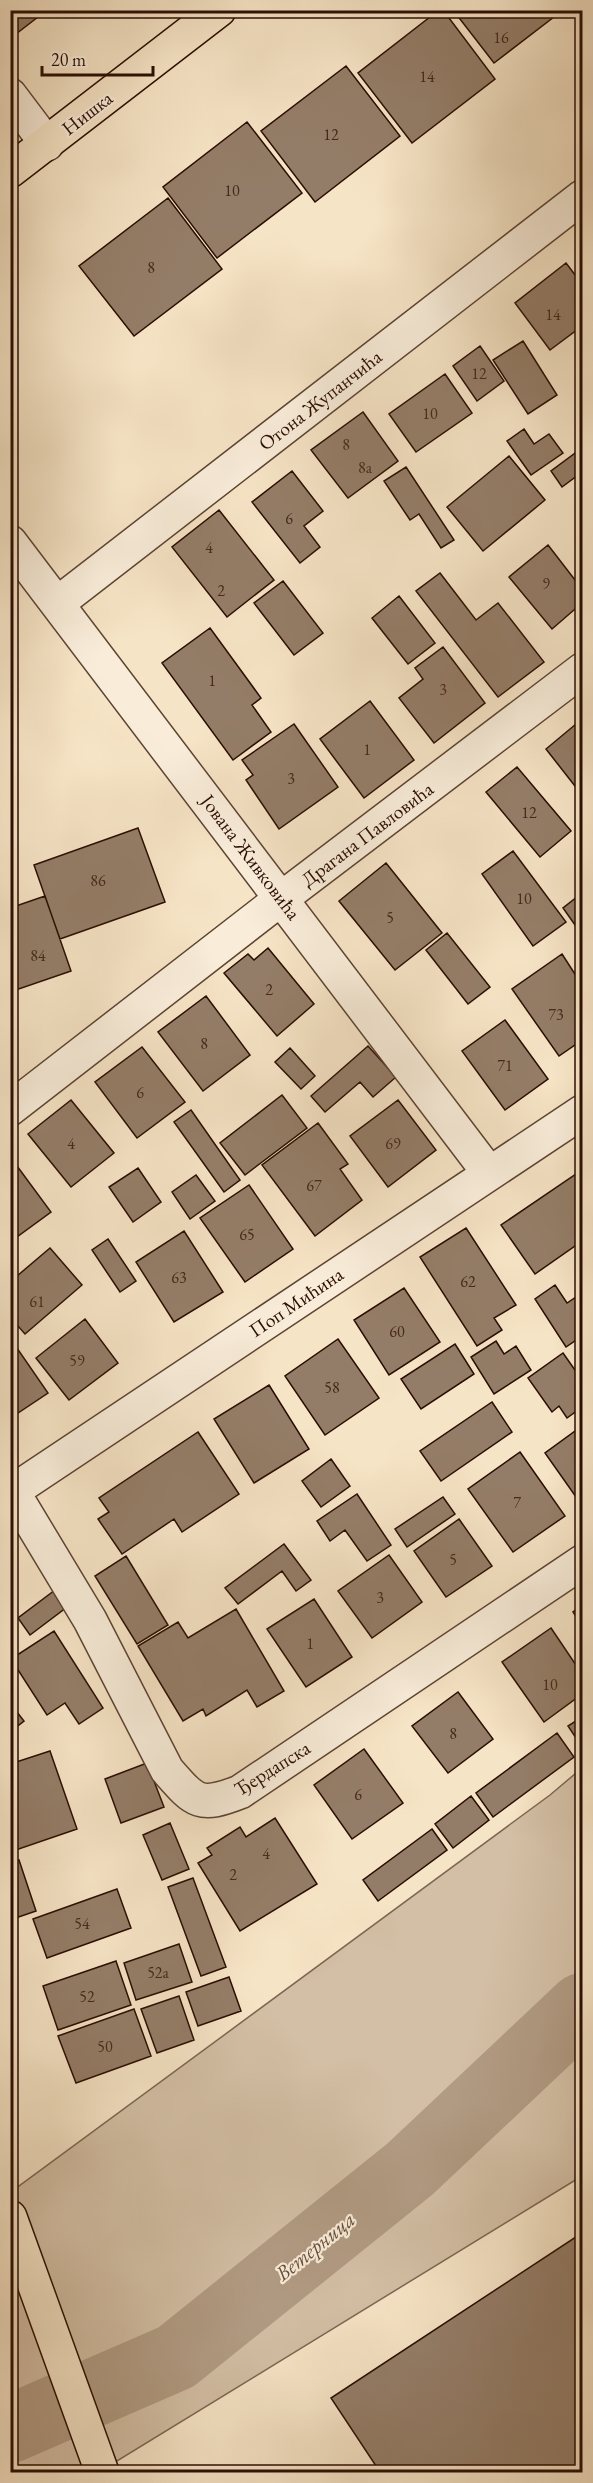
<svg xmlns="http://www.w3.org/2000/svg" width="593" height="2483" font-family="'EB Garamond',serif">
<style>
.green{fill:#d3bfa5;stroke:#7e6654;stroke-width:1.5}
.lines{fill:none;stroke-linecap:round;stroke-linejoin:round}
.river{stroke:#b19b83;stroke-width:68}
.building{fill:#947d68;stroke:#2a0d02;stroke-width:1.5}
.minor-casing{stroke:#5d4333;stroke-width:36}
.major-casing{stroke:#2a0d02;stroke-width:36}
.minor{stroke:#f9edda;stroke-width:33}
.major{stroke:#f6e4c6;stroke-width:33}
.labels{text-anchor:middle;dominant-baseline:central;stroke-width:4.5;stroke-linejoin:round;paint-order:stroke}
.number-label{font-size:16px;fill:#44291c}
.street-label{font-size:20px;fill:#2a0d02;stroke:#f9edda}
.water-label{font-size:21px;font-style:italic;fill:#674d3c;stroke:#f9edda}
</style>
<rect width="100%" height="100%" fill="#f6e4c6"/>
<filter id="stains"><feTurbulence type="fractalNoise" baseFrequency=".00333" numOctaves="4"/><feColorMatrix values="0 0 0 0 .2 0 0 0 0 .09 0 0 0 0 .02 0 0 0 .5 -.17"/></filter>
<radialGradient id="worn" r=".72"><stop offset=".6" stop-color="#630" stop-opacity="0"/><stop offset="1" stop-color="#630" stop-opacity=".3"/></radialGradient>
<path class="green" d="M582,1768V2176L99,2472H11V2192L550,1795Z"/>
<g class="lines">
<path class="river" d="M10,2429L176,2357L410,2169L582,2007"/>
</g>
<path class="building" d="M10,10H47L12,37Z
M439,10H443L495,79L412,143L358,73Z
M453,10H563L494,63Z
M346,66L400,136L315,202L261,131Z
M247,122L302,193L217,258L163,187Z
M168,198L222,269L134,336L79,266Z
M566,263L582,284V326L550,350L515,303Z
M523,341L557,395L528,414L493,360Z
M480,346L504,381L477,401L453,366Z
M445,374L472,413L416,452L389,414Z
M363,412L398,461L348,498L311,450Z
M524,429L534,444L549,434L563,453L531,475L507,441Z
M582,448V472L562,487L551,471Z
M509,456L545,500L483,551L447,507Z
M406,467L454,540L441,548L419,514L410,520L384,481Z
M292,471L323,511L304,526L320,547L300,563L252,502Z
M219,510L274,580L227,617L172,547Z
M548,545L582,589V603L552,629L509,577Z
M440,573L476,620L498,603L544,662L498,697L416,591Z
M283,581L323,633L294,655L254,603Z
M399,596L435,643L408,664L372,618Z
M210,628L261,698L252,705L271,732L233,760L162,663Z
M443,647L485,703L434,743L399,698L423,679L415,668Z
M370,701L414,760L364,798L320,739Z
M582,719V795L546,749Z
M294,724L338,787L279,829L246,780L253,775L242,760Z
M517,767L571,831L540,857L486,792Z
M138,828L165,902L60,939L34,865Z
M513,851L566,922L533,946L482,874Z
M386,863L442,933L395,970L339,901Z
M582,893V930L580,932L563,908Z
M45,896L71,971L10,992V908Z
M447,933L490,987L468,1004L426,950Z
M268,948L314,1004L277,1036L224,973L248,954L254,960Z
M562,954L582,985V1040L559,1056L512,989Z
M206,996L250,1055L203,1091L158,1032Z
M505,1020L548,1079L505,1110L462,1051Z
M368,1046L396,1077L373,1097L360,1082L325,1112L311,1096Z
M142,1047L185,1102L137,1138L95,1082Z
M290,1048L315,1076L301,1089L275,1062Z
M282,1095L307,1128L245,1175L220,1143Z
M71,1100L114,1153L71,1187L28,1134Z
M398,1100L436,1150L388,1187L350,1136Z
M191,1110L240,1180L224,1192L174,1122Z
M318,1123L348,1164L340,1169L362,1200L315,1236L262,1165Z
M17,1166L51,1212L10,1242V1171Z
M138,1168L161,1202L133,1222L109,1187Z
M582,1170V1241L535,1274L501,1225Z
M196,1175L215,1201L190,1219L172,1192Z
M249,1185L293,1249L245,1282L200,1218Z
M466,1228L516,1305L494,1318L502,1330L477,1346L420,1257Z
M184,1231L223,1292L174,1322L136,1262Z
M108,1239L136,1281L120,1292L92,1250Z
M50,1248L82,1285L25,1334L10,1317V1282Z
M555,1285L567,1303L579,1295L582,1300V1336L566,1347L535,1299Z
M404,1288L440,1342L389,1375L354,1320Z
M85,1319L118,1363L69,1400L36,1358Z
M10,1338L48,1393L15,1415L10,1408Z
M338,1339L379,1398L325,1435L285,1376Z
M496,1341L504,1354L516,1346L531,1370L494,1394L471,1357Z
M455,1344L474,1374L421,1409L401,1379Z
M563,1353L582,1380V1407L567,1418L559,1406L552,1412L528,1378Z
M269,1385L309,1449L254,1483L214,1419Z
M492,1402L512,1432L441,1481L420,1451Z
M582,1426V1503L581,1504L545,1453Z
M198,1432L239,1494L182,1532L174,1519L122,1554L98,1519L109,1512L99,1498Z
M520,1452L565,1516L513,1552L468,1489Z
M331,1459L350,1486L321,1507L302,1481Z
M357,1494L391,1545L367,1561L345,1530L330,1541L317,1521Z
M443,1497L455,1514L407,1547L395,1529Z
M459,1519L492,1566L446,1597L414,1551Z
M284,1544L311,1580L296,1591L282,1571L238,1604L225,1588Z
M389,1555L422,1602L372,1638L338,1591Z
M126,1556L168,1625L137,1644L95,1576Z
M59,1587L71,1604L30,1635L18,1618Z
M314,1599L352,1657L306,1687L267,1629Z
M582,1605V1626L573,1612Z
M236,1609L284,1691L257,1707L247,1690L206,1716L203,1709L183,1721L138,1646L178,1622L188,1638Z
M551,1628L582,1674V1694L544,1722L502,1662Z
M54,1631L103,1708L79,1724L65,1703L47,1715L11,1659Z
M458,1692L493,1739L448,1773L412,1726Z
M10,1703L24,1721L10,1732Z
M582,1717V1747L568,1726Z
M557,1733L574,1757L493,1817L476,1793Z
M364,1749L403,1803L352,1839L314,1785Z
M50,1751L77,1829L10,1852V1764Z
M147,1763L164,1807L121,1823L105,1779Z
M471,1796L489,1820L453,1848L435,1824Z
M275,1818L317,1884L240,1931L198,1863L212,1855L207,1848L240,1827L246,1837Z
M170,1823L189,1869L162,1880L143,1835Z
M432,1829L447,1850L378,1901L363,1880Z
M19,1860L36,1911L10,1920V1863Z
M193,1878L226,1967L201,1976L168,1887Z
M117,1889L131,1928L47,1958L33,1919Z
M179,1944L192,1982L136,2000L124,1963Z
M116,1961L131,2005L58,2030L43,1986Z
M229,1977L241,2011L198,2026L186,1992Z
M179,1996L194,2040L157,2053L141,2009Z
M134,2009L151,2056L76,2083L58,2036Z
M582,2233V2472H380L331,2398Z"/>
<g class="lines">
<g class="minor-casing">
<path id="minor" d="M10,95L47,144
M10,542L489,1173
M58,603L582,197
M10,1109L282,898L582,670
M13,1492L90,1620L167,1770C195,1802 199,1808 240,1792L582,1562
M10,1493L582,1112"/>
</g>
<g class="major-casing">
<path id="major" d="M10,171L219,10
M10,2217L102,2472"/>
</g>
<use href="#minor" class="minor"/>
<use href="#major" class="major"/>
</g>
<g class="labels">
<g class="number-label">
<text x="501" y="37">16</text>
<text x="427" y="76">14</text>
<text x="331" y="134">12</text>
<text x="232" y="190">10</text>
<text x="151" y="267">8</text>
<text x="553" y="314">14</text>
<text x="479" y="373">12</text>
<text x="430" y="413">10</text>
<text x="346" y="444">8</text>
<text x="365" y="467">8a</text>
<text x="289" y="518">6</text>
<text x="209" y="547">4</text>
<text x="546" y="583">9</text>
<text x="221" y="590">2</text>
<text x="212" y="680">1</text>
<text x="443" y="689">3</text>
<text x="367" y="749">1</text>
<text x="291" y="778">3</text>
<text x="529" y="812">12</text>
<text x="98" y="880">86</text>
<text x="524" y="898">10</text>
<text x="390" y="917">5</text>
<text x="38" y="955">84</text>
<text x="269" y="989">2</text>
<text x="556" y="1014">73</text>
<text x="204" y="1043">8</text>
<text x="505" y="1065">71</text>
<text x="140" y="1092">6</text>
<text x="71" y="1143">4</text>
<text x="393" y="1143">69</text>
<text x="314" y="1185">67</text>
<text x="247" y="1234">65</text>
<text x="179" y="1277">63</text>
<text x="468" y="1281">62</text>
<text x="37" y="1301">61</text>
<text x="397" y="1331">60</text>
<text x="77" y="1360">59</text>
<text x="332" y="1387">58</text>
<text x="517" y="1502">7</text>
<text x="453" y="1559">5</text>
<text x="380" y="1597">3</text>
<text x="310" y="1643">1</text>
<text x="550" y="1684">10</text>
<text x="453" y="1733">8</text>
<text x="358" y="1794">6</text>
<text x="266" y="1853">4</text>
<text x="233" y="1874">2</text>
<text x="82" y="1923">54</text>
<text x="158" y="1972">52a</text>
<text x="87" y="1996">52</text>
<text x="105" y="2046">50</text>
</g>
<g class="street-label">
<text transform="translate(87 113) rotate(-38)">Нишка</text>
<text transform="translate(320 400) rotate(-38)">Отона Жупанчића</text>
<text transform="translate(367 834) rotate(-37)">Драгана Павловића</text>
<text transform="translate(251 857) rotate(53)">Јована Живковића</text>
<text transform="translate(296 1302) rotate(-34)">Поп Мићина</text>
<text transform="translate(272 1768) rotate(-32)">Ђердапска</text>
</g>
<g class="water-label">
<text transform="translate(315 2246) rotate(-39)">Ветерница</text>
</g>
</g>
<rect width="593" height="2483" fill="none" stroke="#f6e4c6" stroke-width="36"/>
<rect x="12" y="12" width="569" height="2459" fill="none" stroke="#2a0d02" stroke-width="3"/>
<rect x="18" y="18" width="557" height="2447" fill="none" stroke="#2a0d02" stroke-width="1.5"/>
<path d="M42 66v9h111v-9" fill="none" stroke="#2a0d02" stroke-width="3"/>
<text x="51" y="66" font-size="18" fill="#2a0d02" stroke="#f9edda" stroke-width="4.5" paint-order="stroke">20 m</text>
<rect width="100%" height="100%" filter="url(#stains)"/>
<rect width="100%" height="100%" fill="url(#worn)"/>
</svg>
